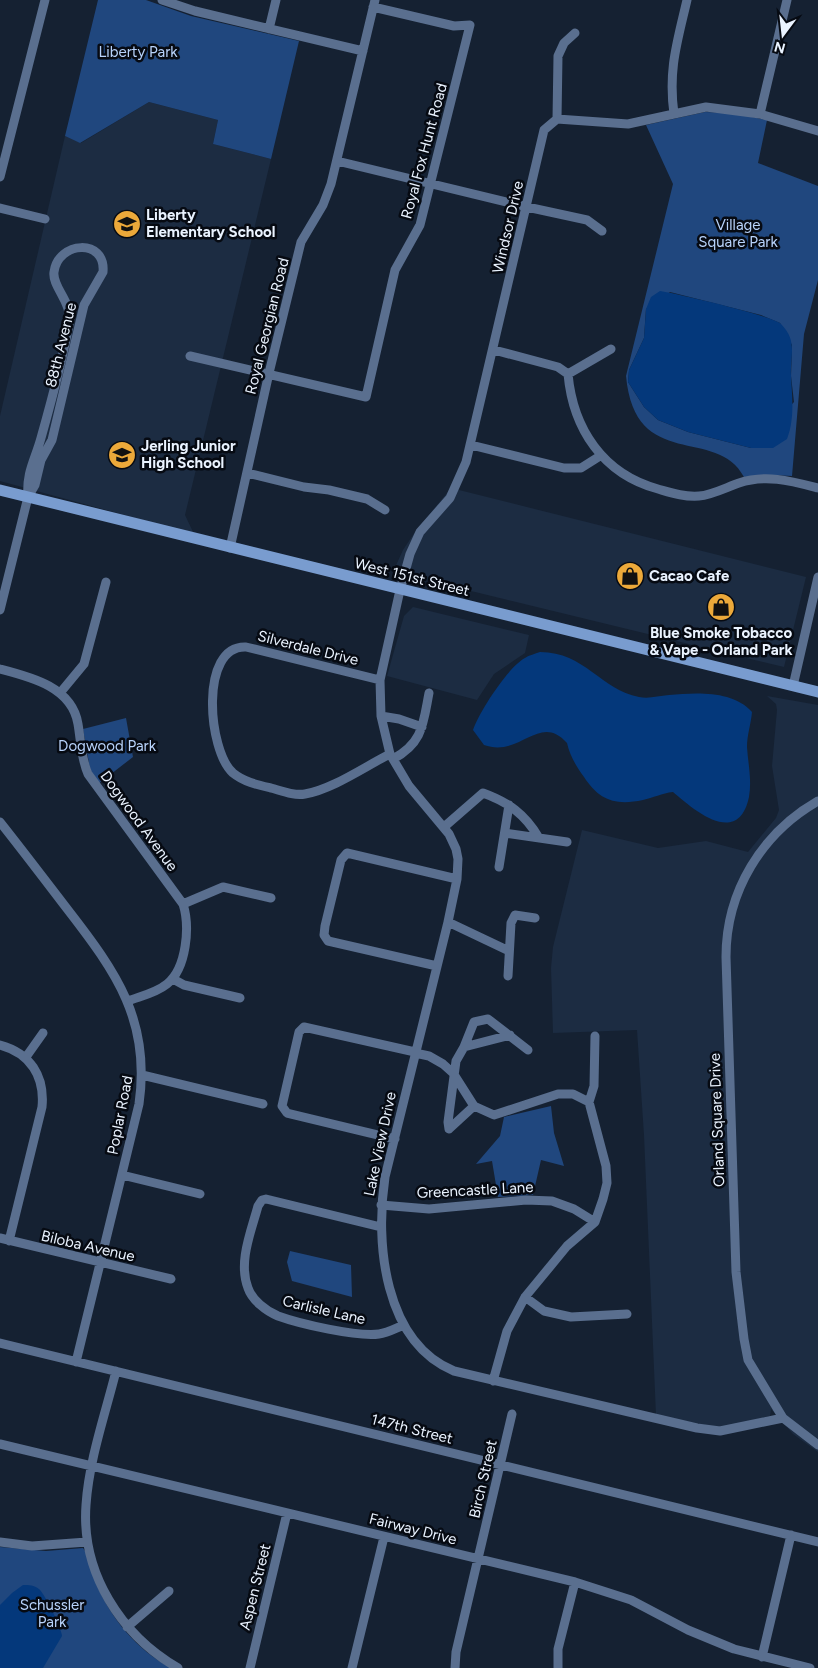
<svg xmlns="http://www.w3.org/2000/svg" width="818" height="1668" font-family="Figtree,sans-serif">
<style>
.built{fill:#1c2c42}
.green{fill:#20477e;fill-rule:evenodd}
.water{fill:#04387b}
.lines{fill:none;stroke-linecap:round;stroke-linejoin:round}
.street{stroke:#5a6f8f;stroke-width:9}
.secondary{stroke:#799ccf;stroke-width:11}
.labels{text-anchor:middle;dominant-baseline:central;stroke-width:5;stroke-linejoin:round;paint-order:stroke}
.park-label{font-size:15px;fill:#b8d3fb;stroke:#060a12}
.street-label{font-size:15px;fill:#eaf3ff;stroke:#060a12}
.poi-label{font-size:15px;font-weight:bold;fill:#eaf3ff;stroke:#060a12;text-anchor:start}
</style>
<rect width="100%" height="100%" fill="#152132"/>
<path class="built" d="M149,102L218,120L213,144L271,159L185,515L194,534L0,481V416L65,136L81,143Z
M451,488L806,577L784,667L393,572L403,550L415,532Z
M413,607L529,635L525,653L494,674L477,700L387,676L404,616Z
M767,696L818,705V1452L793,1434L771,1409L770,1416L720,1428L656,1415L644,1135L637,1030L553,1033L551,968L553,947L582,830L658,848L706,841L748,852L776,818L779,810L772,766L777,710L776,704Z"/>
<path class="green" d="M98,0H146L191,16L299,41L271,159L213,144L218,120L149,102L80,143L65,136Z
M705,112L733,113L767,120L758,163L818,186V280L804,334L792,476L772,475L744,477C717,425 635,473 626,376L673,184L646,125ZM670,292L761,315L780,323L792,345L791,376L794,402L751,448L688,432L658,420L644,407L628,382L629,370L644,338L646,309Z
M126,718L133,757L98,784L90,769L83,729Z
M551,1106L554,1133L564,1166L541,1160L533,1195L498,1197L492,1161L476,1164L500,1136L504,1117Z
M290,1251L351,1265L352,1297L292,1281L287,1262Z
M0,1547L46,1551L83,1548C90,1556 92,1573 96,1583C111,1619 137,1650 171,1668H0Z"/>
<path class="water" d="M660,291C675,293 773,316 781,324C798,341 790,356 791,375C792,397 795,418 787,439L773,448H751L688,432L658,420L644,407L628,382L629,370L644,338L646,309L651,297Z
M540,652C585,652 601,690 639,697C649,699 658,696 669,695C696,693 732,690 752,712C751,724 747,735 747,747C748,763 752,780 749,797C738,848 694,810 673,792C662,793 653,798 643,800C615,806 599,800 584,777C576,766 570,756 567,743C539,712 521,758 484,745L473,730C479,712 508,667 525,658C529,655 535,654 540,652Z
M23,1585C29,1585 34,1585 39,1589C45,1594 62,1629 62,1636L43,1668H0V1605L12,1593Z"/>
<g class="lines">
<path class="street" d="M162,0L195,11L363,51
M269,29L276,0
M674,114C668,70 677,43 687,0
M760,114L787,0
M557,119L558,56L564,43L575,33
M337,161L527,207L587,220L602,231
M0,177L45,0
M0,208L45,219
M494,350L558,367L568,374C573,429 603,474 658,489C672,493 684,497 699,496C712,495 727,487 739,483C766,474 791,481 818,488
M190,356L366,397L395,270L420,225L470,25L454,26L373,7
M568,374L611,349
M471,445L564,468H581L600,456
M247,473L304,487L329,490L367,499L385,510
M230,548L269,373L301,242L323,205L331,184L375,0
M0,610L28,497L35,485L41,460L52,440L84,305L103,272C106,238 58,241 54,272C52,286 70,300 70,319C63,359 52,399 41,438C35,460 26,472 28,497
M0,669C31,677 72,687 78,724C81,742 81,758 88,774L183,904C190,926 187,968 167,984C156,993 141,996 128,1001
M380,680L246,647C199,645 208,751 233,773C244,782 258,785 271,788C282,791 294,796 305,794C333,789 364,767 390,754
M793,686L818,577
M60,693L84,664L106,582
M381,716L399,719L422,727
M393,759C423,743 423,724 429,693
M818,801C762,833 726,891 726,957L736,1272L744,1339L748,1360L783,1418L818,1445
M0,822C23,851 45,880 68,910C116,972 151,1021 139,1104L76,1362
M444,827L483,793C508,802 525,814 539,838
M505,833L567,842
M499,867L509,805
M183,904L223,887L271,898
M448,922L509,951
M437,966L328,941L324,935L325,926L341,860L347,853L457,879
M508,976L511,923L515,915L535,918
M173,979L184,985L240,998
M0,1045C30,1053 45,1076 42,1107L9,1241
M464,1047L510,1035
M415,1053L429,1056L443,1064L453,1073L474,1106L494,1115L558,1094H573L589,1102L606,1166L607,1183L603,1199L595,1222L567,1246L525,1297L507,1331L493,1381
M26,1057L43,1033
M142,1075L263,1104
M589,1102L594,1086L595,1036
M449,1129L448,1122L456,1061L464,1047L474,1022L488,1019L528,1050
M449,1129L474,1106
M395,1139L287,1113L282,1106L299,1032L304,1027L415,1052
M122,1175L200,1194
M381,1205L429,1209L526,1200L552,1201L574,1209L595,1222
M381,1227L266,1199L262,1200L258,1206C251,1232 238,1262 248,1288C252,1300 266,1311 278,1316C300,1324 357,1337 379,1334C388,1333 396,1328 404,1325
M0,1238L171,1279
M525,1297L544,1311L571,1317L627,1314
M0,1343L818,1542
M116,1371C105,1415 89,1460 86,1505C81,1573 121,1635 178,1668
M783,1418L720,1431L697,1428L454,1371C384,1342 375,1243 385,1177L448,922L457,879L458,859L456,849L449,834L409,786L390,754L381,716L380,680L400,590L410,554L420,532L450,498L466,462L544,130L557,119L628,124L706,107L760,114L818,131
M0,1444L575,1582L631,1600L688,1630L734,1649L810,1668
M0,1542L32,1546L87,1542
M127,1627L169,1591
M762,1657L791,1535
M250,1668L287,1513
M352,1668L384,1537
M455,1668L456,1652L512,1414
M558,1668V1649L575,1582"/>
<path class="secondary" d="M0,490L818,692"/>
</g>
<defs>
<g id="school-disc" transform="scale(1.4375)"><circle r="9.5" fill="#eca93a" stroke="#060a12"/><path d="M0-5L7-2L0 1L-7-2ZM-4 1L0 2.5L4 1V4Q0 6-4 4Z" fill="#111"/></g>
<g id="shop-disc" transform="scale(1.4375)"><circle r="9.5" fill="#eca93a" stroke="#060a12"/><path d="M-5-2.5h2.3a2.7 3.5 0 0 1 5.4 0H5L5.5 6h-11ZM-1.5-2.5h3a1.5 2.3 0 0 0-3 0Z" fill="#111"/></g>
</defs>
<g fill-rule="evenodd">
<use href="#school-disc" x="127" y="224"/>
<use href="#school-disc" x="122" y="455"/>
<use href="#shop-disc" x="630" y="576"/>
<use href="#shop-disc" x="721" y="607"/>
</g>
<g class="labels">
<g class="park-label">
<text x="138" y="52">Liberty Park</text>
<text x="738" y="225">Village<tspan x="738" dy="17">Square Park</tspan></text>
<text x="107" y="746">Dogwood Park</text>
<text x="52" y="1605">Schussler<tspan x="52" dy="17">Park</tspan></text>
</g>
<g class="street-label">
<text transform="translate(424 151) rotate(-75)">Royal Fox Hunt Road</text>
<text transform="translate(508 227) rotate(-77)">Windsor Drive</text>
<text transform="translate(267 326) rotate(-76)">Royal Georgian Road</text>
<text transform="translate(61 345) rotate(-76)">88th Avenue</text>
<text transform="translate(412 577) rotate(14)">West 151st Street</text>
<text transform="translate(308 648) rotate(14)">Silverdale Drive</text>
<text transform="translate(139 821) rotate(54)">Dogwood Avenue</text>
<text transform="translate(120 1115) rotate(-79)">Poplar Road</text>
<text transform="translate(717 1120) rotate(-92)">Orland Square Drive</text>
<text transform="translate(380 1144) rotate(-78)">Lake View Drive</text>
<text transform="translate(475 1190) rotate(-3)">Greencastle Lane</text>
<text transform="translate(88 1246) rotate(13)">Biloba Avenue</text>
<text transform="translate(324 1310) rotate(13)">Carlisle Lane</text>
<text transform="translate(412 1429) rotate(14)">147th Street</text>
<text transform="translate(483 1479) rotate(-77)">Birch Street</text>
<text transform="translate(413 1529) rotate(14)">Fairway Drive</text>
<text transform="translate(255 1587) rotate(-76)">Aspen Street</text>
</g>
<g class="poi-label">
<text x="146" y="215">Liberty<tspan x="146" dy="17">Elementary School</tspan></text>
<text x="141" y="446">Jerling Junior<tspan x="141" dy="17">High School</tspan></text>
<text x="649" y="576">Cacao Cafe</text>
<text x="721" y="633" text-anchor="middle">Blue Smoke Tobacco<tspan x="721" dy="17">&amp; Vape - Orland Park</tspan></text>
</g>
</g>
<g transform="translate(783 35) rotate(195)" stroke="#060a12" stroke-width="4" paint-order="stroke">
<path d="M0-4L9 19L0 12L-9 19Z" fill="#eaf3ff"/>
<text y="-8" font-size="14" font-weight="bold" text-anchor="middle" fill="#eaf3ff">N</text>
</g>
</svg>
